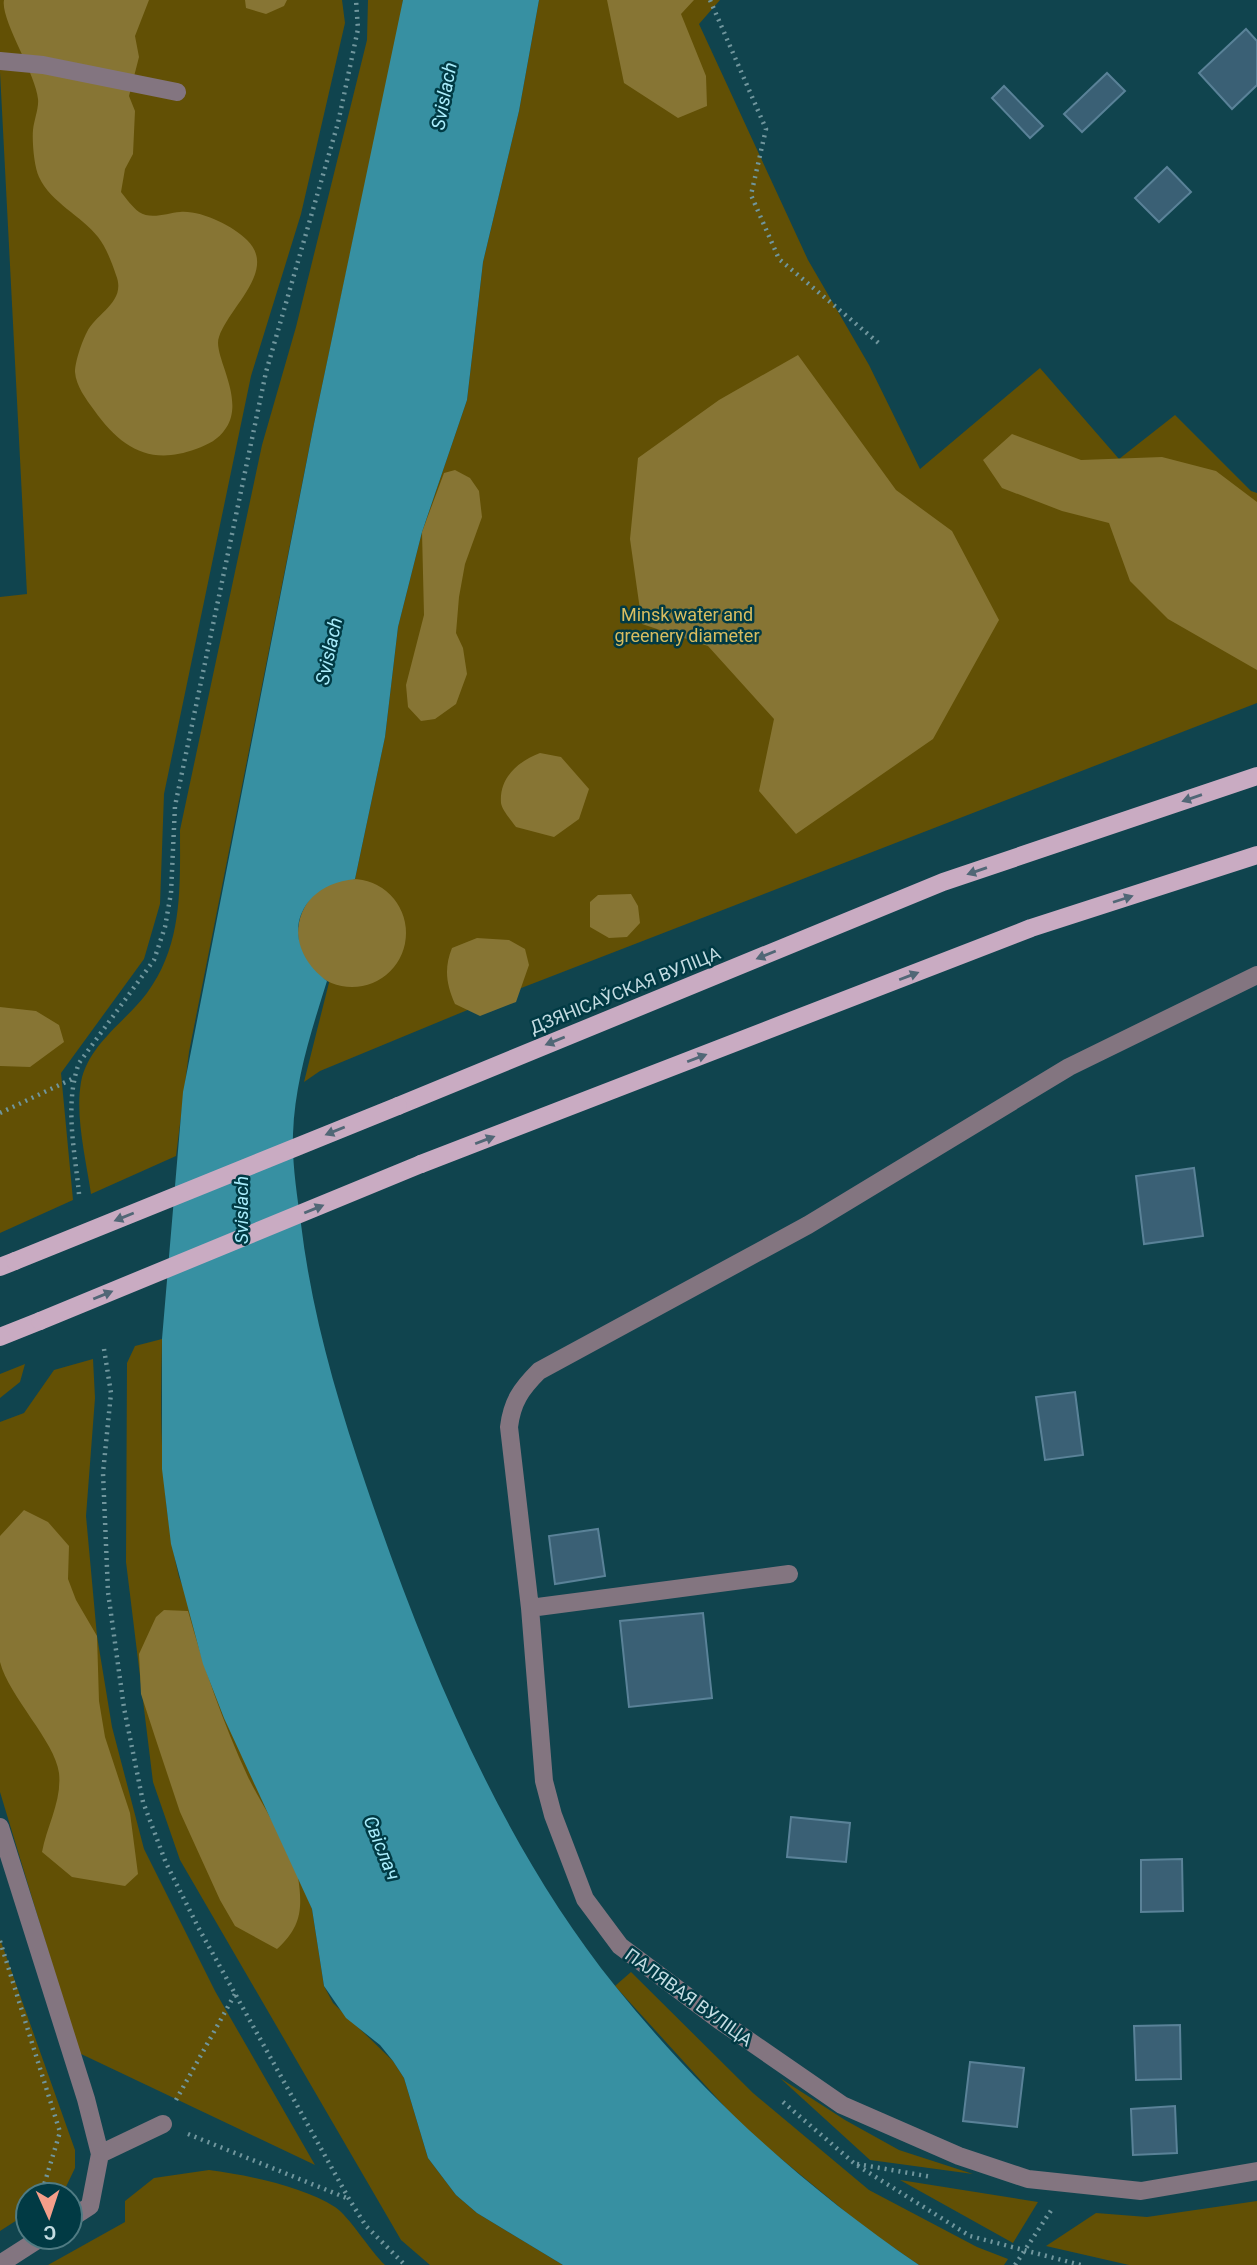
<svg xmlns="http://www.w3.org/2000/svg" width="1257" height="2265" font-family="Roboto,sans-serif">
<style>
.green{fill:#625005}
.forest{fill:#877534}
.water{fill:#3790a2}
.building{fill:#3a6075;stroke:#5a8298;stroke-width:2}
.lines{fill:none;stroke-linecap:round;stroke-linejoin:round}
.path{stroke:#70969d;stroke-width:4.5;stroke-dasharray:2 5;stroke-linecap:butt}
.minor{stroke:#837580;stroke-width:18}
.major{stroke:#c9abc2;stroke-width:18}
.major-bridge{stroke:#c9abc2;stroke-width:18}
.oneway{fill:#516776}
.labels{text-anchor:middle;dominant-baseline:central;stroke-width:5;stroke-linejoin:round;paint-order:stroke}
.park-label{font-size:18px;fill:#d8bd60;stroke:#013a44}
.street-label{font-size:18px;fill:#c3dce2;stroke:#013a44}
.water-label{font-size:19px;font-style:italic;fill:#a9edfc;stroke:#013a44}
</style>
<rect width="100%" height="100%" fill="#10444e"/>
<path class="green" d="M0,0H342L345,23L301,214L251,376L164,794L160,904L144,959L61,1073L73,1200L0,1233V597L27,594L0,72Z
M368,0H403L400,19L314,424L189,1052L176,1156L91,1194C86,1159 75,1117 81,1082C88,1045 125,1022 147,993C183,944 180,888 180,830L262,445L296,327L367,40Z
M539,0H720L699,24L808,260L869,365L920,469L1040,368L1119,459L1175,415L1251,491L1257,493V703L511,992L320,1071L304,1082L355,879L385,737L398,627L422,532L467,400L483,262L519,111Z
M162,1339C160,1419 160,1498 179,1577L312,1909L324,1986L333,2003L393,2061L404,2078L428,2158L456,2195L477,2213L563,2265H430L401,2240L180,1860L153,1782L126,1562L127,1363L135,1346Z
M93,1359L95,1398L86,1516L97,1636L112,1727L144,1849L215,1991L315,2165L79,2053L0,1792V1422L24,1413L54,1370Z
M25,1364L20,1382L0,1398V1374Z
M0,1939L75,2150V2168L63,2193L28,2195V2213L0,2231Z
M631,1972L753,2093L869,2190L977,2247L1008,2259L1004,2265H919L865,2228L745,2129L615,1986Z
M780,2078L845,2120L899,2150L973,2174L870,2160Z
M209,2170C247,2175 302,2186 335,2207C349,2216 370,2251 385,2265H48L125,2222V2201L154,2178Z
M900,2180L1038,2202L1013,2243Z
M1257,2201V2265H1129L1046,2246L1096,2213L1147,2217Z"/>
<path class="forest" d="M4,0H149L135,36L139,57L129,96L135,111L133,154L125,169L121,192C126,198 132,207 139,212C151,220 167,213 180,212C201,210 233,226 247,240C278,270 229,307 219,337C212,355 246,398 226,428C218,440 209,444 196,449C150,466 121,448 94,410C86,399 76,386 75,372C75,362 82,341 87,332C96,313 127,302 116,275C112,263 106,247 98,237C82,216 51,203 39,177C34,167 32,141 33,130C34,120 39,108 38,99C36,74 0,19 4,0Z
M245,0H287L284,6L266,14L246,8Z
M607,0H694L681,14L706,76L707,106L678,118L624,83Z
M798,355L896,490L952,531L999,620L933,739L796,834L759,791L774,719L708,646L642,624L630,539L638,458L719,400Z
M1012,434L1081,460L1162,457L1216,471L1257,502V670L1168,619L1130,581L1109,523L1062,511L1002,488L983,460Z
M455,470L470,478L479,491L482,517L465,564L459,597L456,633L463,648L467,674L456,704L435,719L421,721L408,707L406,685L424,615L422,532L444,473Z
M540,753L561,757L589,789L579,819L554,837L516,827C511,820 502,810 501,803C499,777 519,761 540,753Z
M298 933a54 54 0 1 1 108 0a54 54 0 1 1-108 0Z
M631,894L638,906L640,923L627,937L609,938L590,927V902L598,895Z
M477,938L509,940L525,949L529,965L516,1002L480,1016L455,1004C446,984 444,968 452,948Z
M0,1007L36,1011L59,1025L64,1042L30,1067L0,1066Z
M24,1510L48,1522L69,1546L68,1579L76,1600L97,1636L99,1701L105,1737L130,1813L138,1874L125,1886L72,1877L42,1852C47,1825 62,1801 59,1773C55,1741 9,1697 0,1662V1536Z
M164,1610L188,1611C204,1668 223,1723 248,1777C259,1800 295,1856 298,1877C303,1909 301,1927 277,1949L235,1926L220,1900L180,1812L155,1737L141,1694L139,1654L156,1617Z"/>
<path class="water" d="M403,0H539L519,111L483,262L467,400L422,532L398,627L385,737L355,879C294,885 278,945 327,981C311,1032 295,1081 293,1134C292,1164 297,1194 301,1224C312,1315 337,1399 366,1485C425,1659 500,1843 616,1987C703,2095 804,2187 919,2265H563L477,2213L456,2195L428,2158L404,2078L393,2061L380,2045L346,2018L324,1986L312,1909L224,1718L203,1664L171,1544L162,1469V1339L183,1092L314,424Z"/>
<path class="building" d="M1246,29L1257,41V85L1232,109L1199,73Z
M1107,73L1125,91L1082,132L1064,114Z
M1004,86L1043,126L1030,138L992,98Z
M1167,167L1191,192L1159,222L1135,198Z
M1194,1168L1203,1236L1144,1244L1136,1176Z
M1075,1392L1083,1455L1045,1460L1036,1397Z
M598,1529L605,1576L555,1584L549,1536Z
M703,1613L712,1698L629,1707L620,1621Z
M791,1817L850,1823L846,1862L787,1857Z
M1182,1859L1183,1911L1141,1912V1860Z
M1180,2025L1181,2079L1136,2080L1134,2026Z
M970,2062L1024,2068L1017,2127L963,2121Z
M1175,2106L1177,2153L1133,2155L1131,2109Z"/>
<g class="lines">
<path class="path" d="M710,0L766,129L751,195L779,259L881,345
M0,1113L72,1079
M79,1194C75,1151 64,1105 79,1063L154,960L165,927L171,893L175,806L266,372L338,123L358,29L356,0
M104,1349L111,1393L103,1473L108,1592L124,1708L143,1802L166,1863L198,1927L349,2199L366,2226L405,2265
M0,1941L60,2132L41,2195
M176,2100L235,1994
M783,2102L855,2164L970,2236L1081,2265
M188,2134L349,2199
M857,2164L932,2177
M1015,2265L1052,2209"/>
<path class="minor" d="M0,61L43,65L177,92
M789,1574L530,1608L544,1781L553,1815L585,1899L620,1946L719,2020L842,2105L959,2156L1028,2179L1141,2191L1257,2171
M530,1608L509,1427C512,1402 521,1389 539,1371L808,1225L1069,1067L1257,975
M0,1827L86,2099L100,2154L90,2206L70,2219
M100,2154L163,2124
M0,2264L42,2237"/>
<path class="major" d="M398,1106L943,882L1257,776
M421,1164L1031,928L1257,855
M0,1267L15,1261
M0,1337L40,1321"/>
<path class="major-bridge" d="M15,1261L398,1106
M40,1321L421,1164"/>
</g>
<defs><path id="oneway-solid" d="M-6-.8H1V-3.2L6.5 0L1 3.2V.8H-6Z" transform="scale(1.75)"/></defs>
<g class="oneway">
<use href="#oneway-solid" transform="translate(1192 798) rotate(161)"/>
<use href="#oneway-solid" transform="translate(977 871) rotate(161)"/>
<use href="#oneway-solid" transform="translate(1123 899) rotate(-18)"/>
<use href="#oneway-solid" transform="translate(766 955) rotate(158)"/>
<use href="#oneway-solid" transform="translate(909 976) rotate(-21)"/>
<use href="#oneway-solid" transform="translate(555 1041) rotate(158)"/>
<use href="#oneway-solid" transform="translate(697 1058) rotate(-21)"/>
<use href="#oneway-solid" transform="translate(335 1131) rotate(158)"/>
<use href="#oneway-solid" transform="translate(485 1140) rotate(-21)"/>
<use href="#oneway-solid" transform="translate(314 1209) rotate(-22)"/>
<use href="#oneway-solid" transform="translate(124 1217) rotate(158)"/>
<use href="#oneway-solid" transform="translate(103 1295) rotate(-22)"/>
</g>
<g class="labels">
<g class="park-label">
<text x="687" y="614">Minsk water and<tspan x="687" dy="21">greenery diameter</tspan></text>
</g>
<g class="street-label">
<text transform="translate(625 990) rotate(-22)">ДЗЯНІСАЎСКАЯ ВУЛІЦА</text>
<text transform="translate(689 1997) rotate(36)">ПАЛЯВАЯ ВУЛІЦА</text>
</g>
<g class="water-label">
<text transform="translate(444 96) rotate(-79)">Svislach</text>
<text transform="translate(329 651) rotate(-78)">Svislach</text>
<text transform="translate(241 1210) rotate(-90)">Svislach</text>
<text transform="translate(382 1848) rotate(68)">Свіслач</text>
</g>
</g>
<g transform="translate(49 2216) rotate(177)"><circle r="33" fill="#013a44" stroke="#4f7b83" stroke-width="2"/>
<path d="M0-5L12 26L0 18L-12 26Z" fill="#f49e8a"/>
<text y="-10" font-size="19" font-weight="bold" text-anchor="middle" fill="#c3dce2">С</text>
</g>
</svg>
